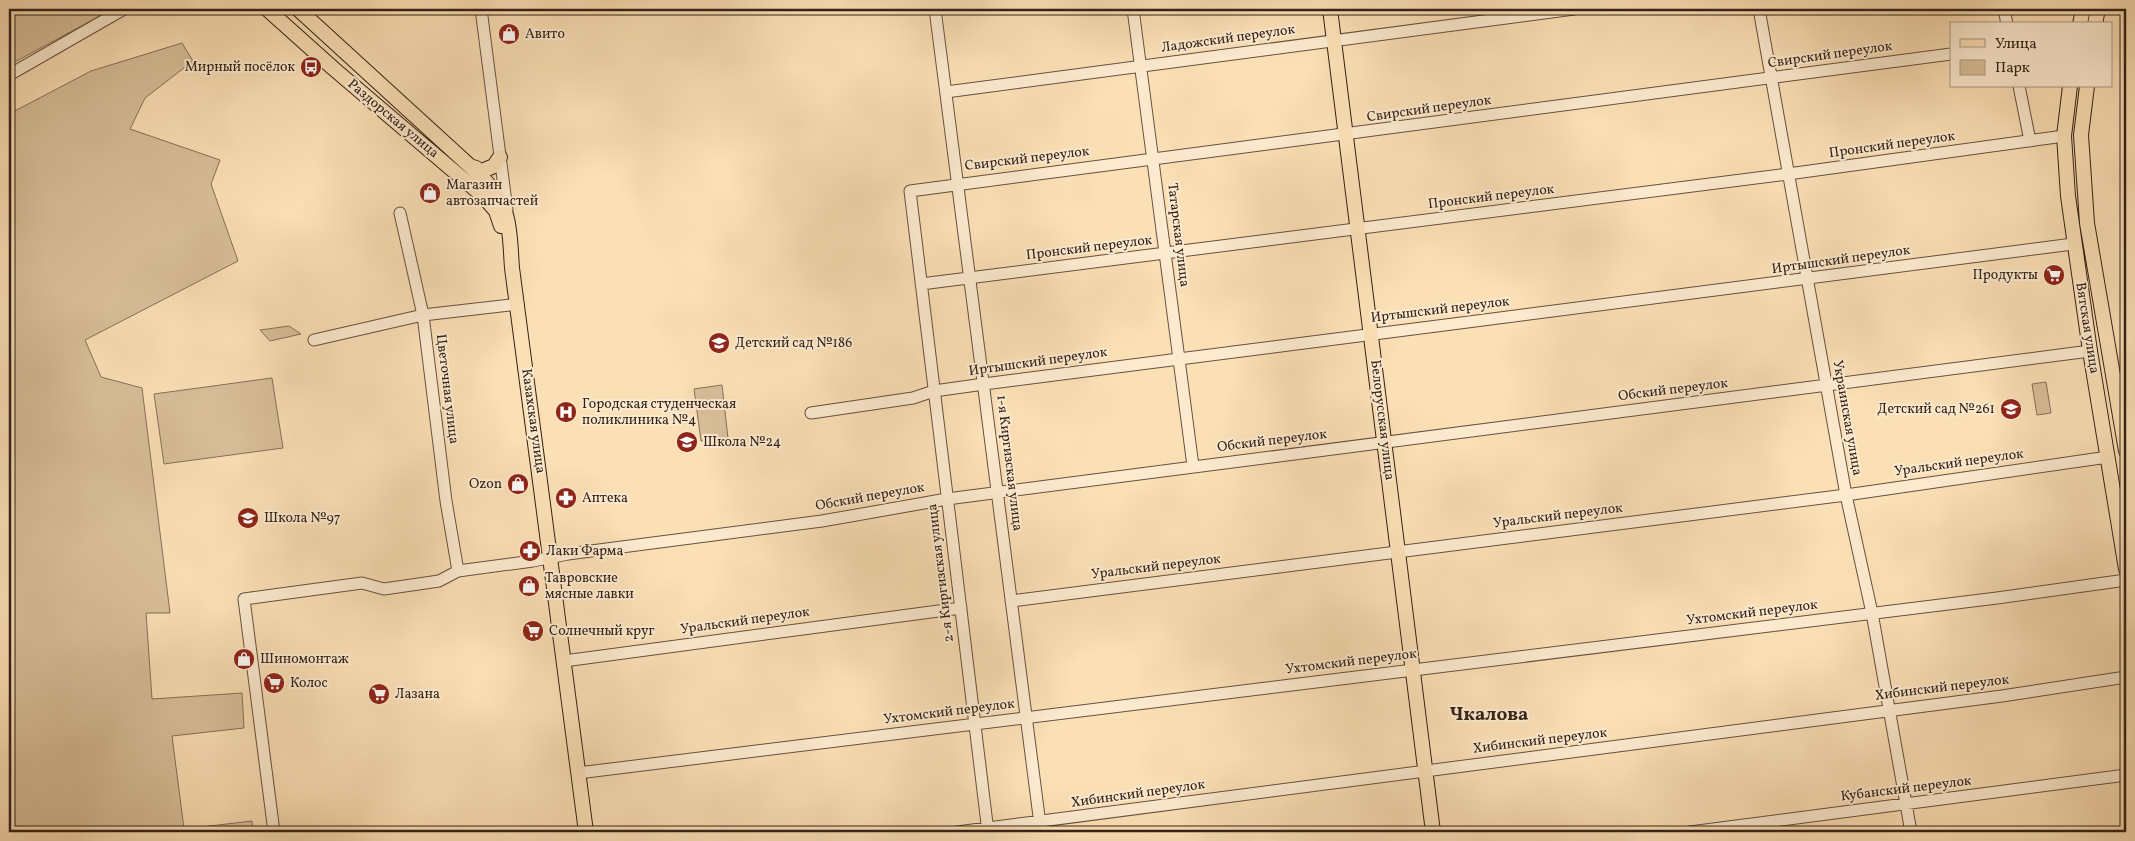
<svg xmlns="http://www.w3.org/2000/svg" width="2135" height="841" font-family="Vollkorn,serif">
<style>
.green{fill:#d9bf9a;stroke:#867058}
.lines{fill:none;stroke-linecap:round;stroke-linejoin:round}
.minor-casing{stroke:#66503e;stroke-width:13}
.major-casing{stroke:#342117;stroke-width:16}
.minor{stroke:#fceacf;stroke-width:11}
.major{stroke:#fbdfb5;stroke-width:14}
.labels{text-anchor:middle;dominant-baseline:central;stroke-width:4;stroke-linejoin:round;paint-order:stroke}
.poi-label{font-size:14px;fill:#342117;stroke:#fceacf;text-anchor:start}
.street-label{font-size:14px;fill:#342117;stroke:#fceacf}
.district-label{font-size:19px;font-weight:bold;fill:#342117;stroke:#fceacf}
</style>
<rect width="100%" height="100%" fill="#fbdfb5"/>
<filter id="stains"><feTurbulence type="fractalNoise" baseFrequency=".004" numOctaves="4"/><feColorMatrix values="0 0 0 0 .2 0 0 0 0 .09 0 0 0 0 .02 0 0 0 .5 -.17"/></filter>
<radialGradient id="worn" r=".72"><stop offset=".6" stop-color="#630" stop-opacity="0"/><stop offset="1" stop-color="#630" stop-opacity=".3"/></radialGradient>
<path class="green" d="M9,9H113L9,65Z
M182,43L193,61L145,98L130,129L220,160L211,184L238,261L85,340L101,377L142,388L170,613H146L152,699L242,693L244,728L172,736L184,829L252,821L253,832H9V114L91,71Z
M289,326L301,334L270,341L260,330Z
M272,378L283,448L164,464L154,394Z
M2046,382L2051,413L2037,415L2032,384Z
M722,385L728,438L701,441L694,389Z"/>
<g class="lines">
<g class="minor-casing">
<path id="minor" d="M481,9L507,210
M935,9L1041,832
M1133,9L1193,466
M1759,9L1846,495L1872,613L1911,832
M2004,9L2007,24
M9,75L124,9
M2019,86L2030,141
M946,92L1574,9
M400,213L423,315L446,501L458,571
M921,284L1788,174L2064,136
M314,340L423,315L518,304
M811,413L913,398L934,391L984,384C1347,336 1710,293 2073,244
M1011,601L1846,495L2108,457
M564,661L961,608
M578,773L1997,598L2126,580
M274,832L244,599L362,583L384,589L439,581L458,571L533,561L568,554L822,521L947,499L2090,351
M957,832L2002,696L2126,677
M988,832L910,191L1951,54
M1690,832L2126,775"/>
</g>
<g class="major-casing">
<path id="major" d="M267,9L334,69L483,196L496,211L501,226
M298,9L483,178C512,210 509,227 512,268L586,832
M1330,9L1433,832
M2080,24L2083,9
M2095,24L2098,9
M2070,86L2064,136L2068,196L2090,351L2126,569
M2087,86L2081,135L2087,223L2126,451
M473,167L476,168L477,173L494,166L500,157"/>
</g>
<use href="#minor" class="minor"/>
<use href="#major" class="major"/>
</g>
<defs>
<g id="shop-disc" transform="scale(1.125)"><circle r="9.5" fill="#8f2418" stroke="#fceacf"/><path d="M-5-2.5h2.3a2.7 3.5 0 0 1 5.4 0H5L5.5 6h-11ZM-1.5-2.5h3a1.5 2.3 0 0 0-3 0Z" fill="#fff"/></g>
<g id="bus-disc" transform="scale(1.125)"><circle r="9.5" fill="#8f2418" stroke="#fceacf"/><path d="M-5-6H5V4H4V6H2V4H-2V6H-4V4H-5ZM-3.5-4V0h7V-4ZM-3.5 1.2v1.5H-2V1.2ZM2 1.2v1.5H3.5V1.2Z" fill="#fff"/></g>
<g id="supermarket-disc" transform="scale(1.125)"><circle r="9.5" fill="#8f2418" stroke="#fceacf"/><path d="M-6-5.5h2.5l.6 2H6L4.5 2H-2.5L-4.4-4H-6ZM-1.5 3.2a1.3 1.3 0 1 0 .1 0ZM3 3.2a1.3 1.3 0 1 0 .1 0Z" fill="#fff"/></g>
<g id="school-disc" transform="scale(1.125)"><circle r="9.5" fill="#8f2418" stroke="#fceacf"/><path d="M0-5L7-2L0 1L-7-2ZM-4 1L0 2.5L4 1V4Q0 6-4 4Z" fill="#fff"/></g>
<g id="hospital-disc" transform="scale(1.125)"><circle r="9.5" fill="#8f2418" stroke="#fceacf"/><path d="M-5-5h3v3.5h4V-5h3V5h-3V1.5h-4V5h-3Z" fill="#fff"/></g>
<g id="pharmacy-disc" transform="scale(1.125)"><circle r="9.5" fill="#8f2418" stroke="#fceacf"/><path d="M-2-6h4v4h4v4h-4v4h-4v-4h-4v-4h4Z" fill="#fff"/></g>
</defs>
<g fill-rule="evenodd">
<use href="#shop-disc" x="509" y="34"/>
<use href="#bus-disc" x="311" y="67"/>
<use href="#shop-disc" x="430" y="193"/>
<use href="#supermarket-disc" x="2054" y="275"/>
<use href="#school-disc" x="719" y="343"/>
<use href="#school-disc" x="2011" y="409"/>
<use href="#hospital-disc" x="566" y="412"/>
<use href="#school-disc" x="687" y="442"/>
<use href="#shop-disc" x="518" y="484"/>
<use href="#pharmacy-disc" x="566" y="498"/>
<use href="#school-disc" x="248" y="518"/>
<use href="#pharmacy-disc" x="530" y="551"/>
<use href="#shop-disc" x="529" y="586"/>
<use href="#supermarket-disc" x="533" y="631"/>
<use href="#shop-disc" x="244" y="659"/>
<use href="#supermarket-disc" x="274" y="683"/>
<use href="#supermarket-disc" x="379" y="694"/>
</g>
<g class="labels">
<g class="poi-label">
<text x="525" y="34">Авито</text>
<text x="295" y="67" text-anchor="end">Мирный посёлок</text>
<text x="446" y="185">Магазин<tspan x="446" dy="16">автозапчастей</tspan></text>
<text x="2038" y="275" text-anchor="end">Продукты</text>
<text x="735" y="343">Детский сад №186</text>
<text x="582" y="404">Городская студенческая<tspan x="582" dy="16">поликлиника №4</tspan></text>
<text x="1995" y="409" text-anchor="end">Детский сад №261</text>
<text x="703" y="442">Школа №24</text>
<text x="502" y="484" text-anchor="end">Ozon</text>
<text x="582" y="498">Аптека</text>
<text x="264" y="518">Школа №97</text>
<text x="546" y="551">Лаки Фарма</text>
<text x="545" y="578">Тавровские<tspan x="545" dy="16">мясные лавки</tspan></text>
<text x="549" y="631">Солнечный круг</text>
<text x="260" y="659">Шиномонтаж</text>
<text x="290" y="683">Колос</text>
<text x="395" y="694">Лазана</text>
</g>
<g class="street-label">
<text transform="translate(1228 39) rotate(-8)">Ладожский переулок</text>
<text transform="translate(1830 55) rotate(-8)">Свирский переулок</text>
<text transform="translate(1429 109) rotate(-8)">Свирский переулок</text>
<text transform="translate(393 119) rotate(40)">Раздорская улица</text>
<text transform="translate(1892 145) rotate(-8)">Пронский переулок</text>
<text transform="translate(1027 159) rotate(-7)">Свирский переулок</text>
<text transform="translate(1491 197) rotate(-7)">Пронский переулок</text>
<text transform="translate(1178 235) rotate(83)">Татарская улица</text>
<text transform="translate(1089 248) rotate(-7)">Пронский переулок</text>
<text transform="translate(1841 260) rotate(-8)">Иртышский переулок</text>
<text transform="translate(1440 310) rotate(-7)">Иртышский переулок</text>
<text transform="translate(2087 328) rotate(81)">Вятская улица</text>
<text transform="translate(1038 362) rotate(-8)">Иртышский переулок</text>
<text transform="translate(447 389) rotate(83)">Цветочная улица</text>
<text transform="translate(1673 390) rotate(-7)">Обский переулок</text>
<text transform="translate(1847 418) rotate(80)">Украинская улица</text>
<text transform="translate(1382 420) rotate(83)">Белорусская улица</text>
<text transform="translate(533 421) rotate(82)">Казахская улица</text>
<text transform="translate(1272 441) rotate(-7)">Обский переулок</text>
<text transform="translate(1009 463) rotate(83)">1-я Киргизская улица</text>
<text transform="translate(1959 463) rotate(-8)">Уральский переулок</text>
<text transform="translate(870 497) rotate(-10)">Обский переулок</text>
<text transform="translate(1558 516) rotate(-7)">Уральский переулок</text>
<text transform="translate(1156 567) rotate(-7)">Уральский переулок</text>
<text transform="translate(941 573) rotate(-97)">2-я Киргизская улица</text>
<text transform="translate(1752 613) rotate(-7)">Ухтомский переулок</text>
<text transform="translate(745 621) rotate(-8)">Уральский переулок</text>
<text transform="translate(1351 662) rotate(-7)">Ухтомский переулок</text>
<text transform="translate(1942 688) rotate(-7)">Хибинский переулок</text>
<text transform="translate(949 712) rotate(-7)">Ухтомский переулок</text>
<text transform="translate(1540 741) rotate(-7)">Хибинский переулок</text>
<text transform="translate(1906 789) rotate(-7)">Кубанский переулок</text>
<text transform="translate(1138 794) rotate(-8)">Хибинский переулок</text>
</g>
<g class="district-label">
<text x="1489" y="715">Чкалова</text>
</g>
</g>
<rect width="2135" height="841" fill="none" stroke="#fbdfb5" stroke-width="30"/>
<rect x="10" y="10" width="2115" height="821" fill="none" stroke="#342117" stroke-width="2.5"/>
<rect x="15" y="15" width="2105" height="811" fill="none" stroke="#342117"/>
<rect x="1950" y="22" width="162" height="65" fill="#fceacf" stroke="#ac9a85"/>
<rect x="1960" y="39" width="25" height="8" fill="#fbdfb5" stroke="#ac9a85"/>
<text x="1995" y="48" font-size="15" fill="#342117">Улица</text>
<rect x="1960" y="60" width="25" height="15" fill="#d9bf9a" stroke="#ac9a85"/>
<text x="1995" y="72" font-size="15" fill="#342117">Парк</text>
<rect width="100%" height="100%" filter="url(#stains)"/>
<rect width="100%" height="100%" fill="url(#worn)"/>
</svg>
